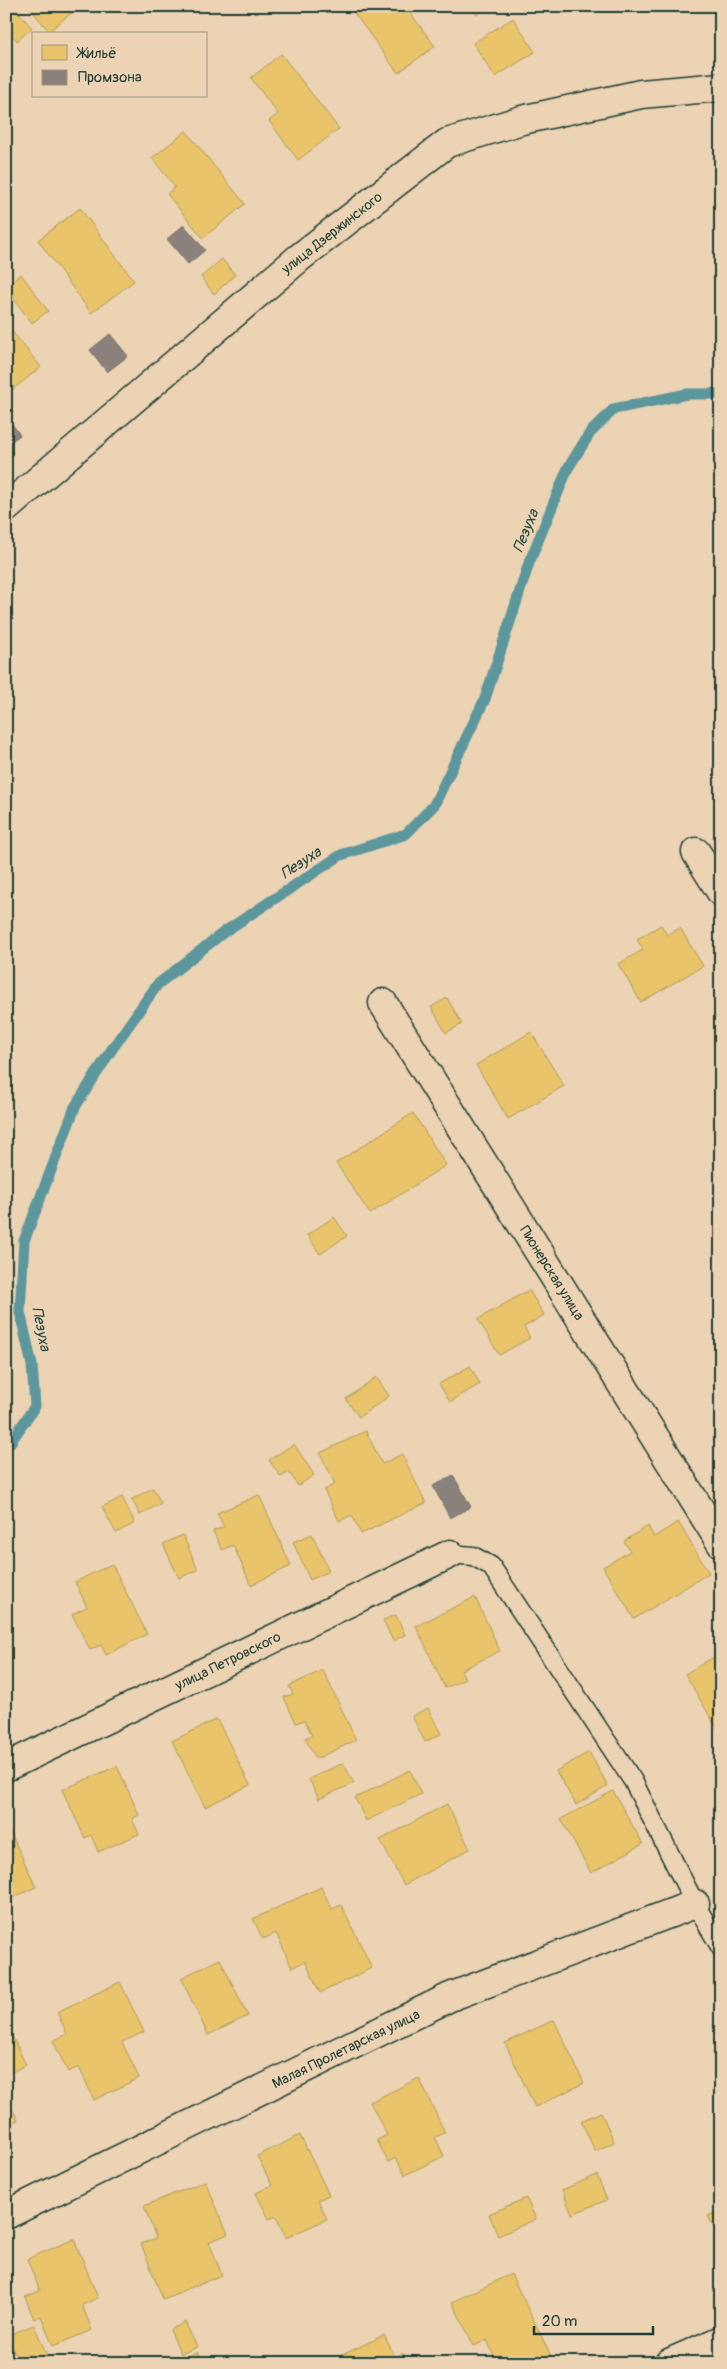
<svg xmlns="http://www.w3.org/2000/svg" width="727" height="2369" font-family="Pangolin,sans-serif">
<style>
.homes{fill:#e9c46a;stroke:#ac9c5a}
.industry{fill:#8a817c;stroke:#6a6d66}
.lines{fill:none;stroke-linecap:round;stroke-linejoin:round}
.stream{stroke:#5c979d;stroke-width:11}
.lane-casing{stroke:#1f3d34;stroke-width:21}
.street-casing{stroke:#1f3d34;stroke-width:31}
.lane{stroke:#ebd3b3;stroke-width:18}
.street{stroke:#ebd3b3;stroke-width:28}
.labels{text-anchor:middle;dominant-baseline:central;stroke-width:5;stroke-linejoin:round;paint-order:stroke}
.street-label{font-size:14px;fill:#1f3d34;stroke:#ebd3b3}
.water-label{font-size:15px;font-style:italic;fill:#294c46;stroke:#ebd3b3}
</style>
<rect width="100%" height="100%" fill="#ebd3b3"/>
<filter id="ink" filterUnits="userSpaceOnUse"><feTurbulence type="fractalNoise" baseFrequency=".02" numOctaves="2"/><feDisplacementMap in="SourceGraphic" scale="10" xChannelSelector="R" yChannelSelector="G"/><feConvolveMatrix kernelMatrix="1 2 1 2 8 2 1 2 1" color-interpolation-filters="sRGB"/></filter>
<g filter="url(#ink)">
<path class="homes" d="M28,6H80L49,31Z
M349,6H405L435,46L398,73Z
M470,6H489L477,15Z
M15,8L32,28L17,41L6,29V15Z
M513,18L535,52L495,77L473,43Z
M281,54L339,129L298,160L269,121L278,114L251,78Z
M186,131L245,204L203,238L167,194L175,187L152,158Z
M80,208L134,281L91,313L38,240Z
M222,259L235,275L214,294L201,277Z
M21,274L48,311L32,323L6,289V285Z
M6,324L41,367L6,395Z
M661,925L667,935L680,928L703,966L641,1002L618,964L643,950L637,939Z
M447,998L462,1024L446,1033L431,1007Z
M531,1032L564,1086L508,1119L476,1065Z
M413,1113L446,1165L370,1214L336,1163Z
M334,1217L347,1236L320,1254L307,1235Z
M529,1290L544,1315L524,1327L530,1338L499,1355L478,1319Z
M470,1366L480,1384L450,1402L439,1384Z
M376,1377L389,1396L359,1417L346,1399Z
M366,1431L382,1464L402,1454L426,1503L361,1534L352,1515L339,1521L324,1490L335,1484L320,1453Z
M294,1444L314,1475L298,1486L289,1472L281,1477L269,1460Z
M153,1488L161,1503L140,1515L132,1499Z
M259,1495L291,1566L251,1585L233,1545L222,1550L213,1531L224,1527L217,1513Z
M122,1497L135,1523L116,1533L102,1507Z
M678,1522L709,1573L634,1619L603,1567L630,1551L624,1541L648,1526L654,1537Z
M312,1534L329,1571L310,1580L293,1542Z
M183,1535L198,1570L179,1578L163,1544Z
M112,1564L147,1634L106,1655L101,1645L90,1650L72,1614L87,1607L75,1582Z
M475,1597L500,1651L461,1670L465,1679L445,1688L416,1626Z
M396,1615L405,1635L393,1641L383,1620Z
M719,1654L721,1657V1735L685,1674Z
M323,1670L356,1740L316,1759L305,1738L312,1735L304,1720L296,1723L284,1697L293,1694L289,1686Z
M428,1708L441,1734L425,1742L412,1716Z
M217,1719L250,1785L205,1807L172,1741Z
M589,1752L608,1786L576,1805L556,1771Z
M343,1763L354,1783L319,1799L309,1779Z
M117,1766L139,1815L132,1819L139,1834L98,1852L91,1835L85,1838L62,1790Z
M410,1770L421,1794L366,1821L355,1798Z
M613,1791L643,1844L591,1873L561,1819Z
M447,1804L470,1849L404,1885L380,1840Z
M6,1823L36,1887L6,1901Z
M321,1887L332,1909L341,1905L372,1968L320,1993L305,1961L292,1968L276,1933L263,1939L253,1919Z
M220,1959L248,2016L208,2035L181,1978Z
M120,1982L144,2032L122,2042L139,2078L94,2100L79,2067L68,2072L53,2041L67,2034L57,2012Z
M554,2020L584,2083L535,2107L505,2043Z
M10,2032L26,2065L6,2075V2033Z
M419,2078L445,2133L435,2137L444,2156L405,2175L396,2158L388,2162L377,2140L387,2135L370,2102Z
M6,2097L18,2120L6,2126Z
M601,2112L614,2142L595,2151L581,2121Z
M300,2135L329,2195L318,2200L327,2219L286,2238L276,2216L269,2219L256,2193L272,2185L257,2156Z
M597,2175L607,2200L572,2214L562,2190Z
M205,2181L228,2234L209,2242L222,2275L163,2299L141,2244L156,2238L144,2206Z
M526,2198L536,2219L498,2236L489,2214Z
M721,2210V2242L708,2216Z
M74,2239L98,2298L82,2305L92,2330L53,2346L41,2316L34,2319L25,2297L40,2291L27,2259Z
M511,2274L553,2360L546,2363H497L487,2340L474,2346L452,2302Z
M185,2322L197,2347L181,2354L170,2330Z
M34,2325L48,2358L37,2363H19L8,2335Z
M384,2335L395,2357L403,2353L407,2363H343L340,2356Z
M197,2352L202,2363H182L181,2360Z"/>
<path class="industry" d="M184,225L205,250L188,264L167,239Z
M110,334L128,356L107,372L90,350Z
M6,416L20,435L6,445Z
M453,1475L471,1507L450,1518L433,1486Z"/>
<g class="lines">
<path class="stream" d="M6,1445L10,1443L35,1406L32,1365L20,1312L24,1241L75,1107L112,1049L157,985L224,932L341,855L406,834L434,805L485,699L529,563L568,468L590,433L614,409L687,394H721"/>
<g class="lane-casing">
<path id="lane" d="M450,1554L473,1556L491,1566L633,1781L695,1904L721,1948"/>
</g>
<g class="street-casing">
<path id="street" d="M6,508L299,258L447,143L522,120L641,94L721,87
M696,852L721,892
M383,1003L721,1543
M6,1767L450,1554
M6,2215L450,1997L695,1904
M669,2363L721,2340"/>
</g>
<use href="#lane" class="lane"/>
<use href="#street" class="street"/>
</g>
</g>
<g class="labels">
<g class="street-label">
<text transform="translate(332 233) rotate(-38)">улица Дзержинского</text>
<text transform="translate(552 1273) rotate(58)">Пионерская улица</text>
<text transform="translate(228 1661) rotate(-26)">улица Петровского</text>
<text transform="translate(346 2049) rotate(-26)">Малая Пролетарская улица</text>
</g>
<g class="water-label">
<text transform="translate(526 531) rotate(-68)">Пезуха</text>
<text transform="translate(301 863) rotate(-33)">Пезуха</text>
<text transform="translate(41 1329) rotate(79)">Пезуха</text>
</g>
</g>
<rect width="727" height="2369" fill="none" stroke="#ebd3b3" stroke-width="25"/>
<rect x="12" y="12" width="702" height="2344" fill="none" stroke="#1f3d34" stroke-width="2" filter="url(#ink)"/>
<rect x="32" y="32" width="175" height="65" fill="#ebd3b3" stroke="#999780"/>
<rect x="42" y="45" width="25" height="15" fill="#e9c46a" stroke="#999780"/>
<text x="78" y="58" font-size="15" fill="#1f3d34">Жильё</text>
<rect x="42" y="70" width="25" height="15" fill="#8a817c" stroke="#999780"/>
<text x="78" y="82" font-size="15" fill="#1f3d34">Промзона</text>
<path d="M534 2326v8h119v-8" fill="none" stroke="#1f3d34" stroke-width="2.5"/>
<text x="542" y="2326" font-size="15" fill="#1f3d34" stroke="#ebd3b3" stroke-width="4" paint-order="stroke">20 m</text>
</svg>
